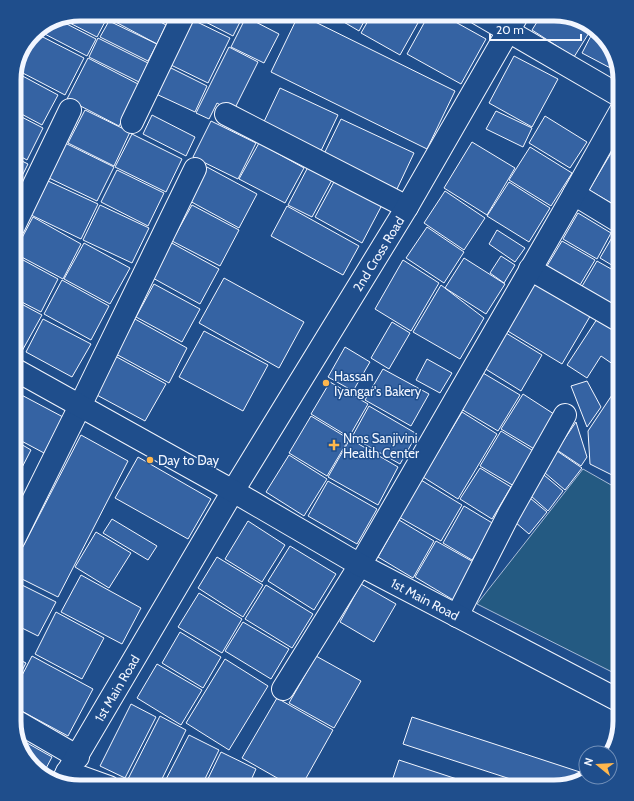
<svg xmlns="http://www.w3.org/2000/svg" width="634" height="801" font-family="Cabin,sans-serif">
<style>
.green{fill:#245a82;stroke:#a8bbd7}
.building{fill:#3563a3;stroke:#f2f6ff}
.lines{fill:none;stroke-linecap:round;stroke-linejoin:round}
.street-casing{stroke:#f2f6ff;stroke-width:24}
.secondary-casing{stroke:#f2f6ff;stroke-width:24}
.street{stroke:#1f4e8c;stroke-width:22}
.secondary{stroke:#1f4e8c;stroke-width:22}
.poi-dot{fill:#ffb74d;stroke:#1f4e8c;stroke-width:1.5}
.labels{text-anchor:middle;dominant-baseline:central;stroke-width:3;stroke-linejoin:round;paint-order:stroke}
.street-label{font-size:13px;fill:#f2f6ff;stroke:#1f4e8c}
.poi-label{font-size:13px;fill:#f2f6ff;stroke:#1f4e8c;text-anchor:start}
.rim{fill:none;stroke:#f2f6ff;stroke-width:5}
</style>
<rect width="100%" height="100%" fill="#1f4e8c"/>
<path class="green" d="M583,469L620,490V676L477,604Z"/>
<path class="building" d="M80,14H99L107,18L97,37L64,20Z
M110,14H146L166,25L157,44L108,18Z
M149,14H167L164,21Z
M195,14H244L233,36L194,16Z
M246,14H265L260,23L245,15Z
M299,14L455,91L427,149L271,72Z
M330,14H341L339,19Z
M346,14H368L359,31L342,21Z
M372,14H423L400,55L361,33Z
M429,14H441L486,39L461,84L407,54Z
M542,14H558L587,23L592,28L574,57L532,30Z
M246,17L279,34L264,63L231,47Z
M193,20L230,38L208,83L171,65Z
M61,21L96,39L87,56L37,30Z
M109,21L157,44L148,61L100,37Z
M594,30L609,43L618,72L582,53Z
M35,33L84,58L65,95L17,70Z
M98,38L148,63L139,82L89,57Z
M229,47L258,62L233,112L217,103L209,119L196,113Z
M514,56L558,79L532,127L489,103Z
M88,58L140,85L119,126L67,99Z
M167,66L207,86L195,112L154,93Z
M17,73L58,95L42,125L14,110V78Z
M280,88L338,115L319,155L261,128Z
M85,110L130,132L114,166L68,143Z
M496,111L532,128L523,147L486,129Z
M14,113L43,128L27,160L14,153Z
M152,115L195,137L186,156L143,134Z
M545,116L587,142L570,168L529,143Z
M341,119L414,153L397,189L324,154Z
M211,121L256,143L238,179L193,157Z
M132,134L182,159L166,192L115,167Z
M620,138V208L589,190Z
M472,142L515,168L487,215L444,188Z
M65,143L114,167L97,201L49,178Z
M259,143L304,168L285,203L239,179Z
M530,147L572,173L551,206L509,180Z
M14,157L28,164L14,192Z
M207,167L257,194L239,228L188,200Z
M308,167L332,180L312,217L288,205Z
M117,170L164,193L148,226L101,202Z
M335,180L382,205L362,243L315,217Z
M48,181L98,204L81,239L31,215Z
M509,182L550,208L529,242L487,216Z
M445,191L485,218L464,250L424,223Z
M100,205L149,228L132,263L83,240Z
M192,205L239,230L220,266L172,241Z
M287,206L359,246L343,275L271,236Z
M578,213L611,233L597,259L563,239Z
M33,217L81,244L63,279L14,253Z
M427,227L464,252L444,283L406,258Z
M497,230L525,248L515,262L489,244Z
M614,234L620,237V270L600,258Z
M562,241L595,260L580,285L547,266Z
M170,242L219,269L200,304L151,277Z
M84,243L130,268L110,304L64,279Z
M14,255L58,279L41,312L14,298Z
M501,256L515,265L504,283L490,273Z
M464,258L505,284L486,314L445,288Z
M403,260L439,283L411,331L375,309Z
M597,261L620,274V301L616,308L581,288Z
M224,278L304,322L279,368L199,323Z
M537,279L592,313L562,364L506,330Z
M62,280L109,306L91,340L44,314Z
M154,284L200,309L182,342L136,317Z
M441,285L484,318L460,359L413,332Z
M14,300L42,315L22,351L14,346Z
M599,316L620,330V369L601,356L587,378L567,365Z
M43,319L91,344L72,377L26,352Z
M135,319L187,348L169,383L116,354Z
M392,322L410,333L389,369L371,358Z
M204,331L268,365L243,411L179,377Z
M506,333L542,355L521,391L484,368Z
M345,347L370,362L353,391L328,377Z
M115,356L166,384L145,421L95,394Z
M427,359L452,373L440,393L416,380Z
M383,369L429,394L411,426L365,400Z
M483,373L520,395L498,431L461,409Z
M587,381L601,407L587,427L571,386Z
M330,382L368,404L349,437L311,414Z
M620,383V462L614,476L590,464L588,431Z
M14,391L63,417L44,453L14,437Z
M523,394L557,416L536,450L501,429Z
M369,406L417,434L400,464L352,437Z
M462,412L497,434L458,499L423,477Z
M311,416L349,439L327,476L289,453Z
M576,422L587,457L581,466L557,450Z
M501,431L535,452L514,486L480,466Z
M81,435L128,461L58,597L14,575V564Z
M350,439L398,467L378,505L328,477Z
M14,440L31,450L14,483Z
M557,451L582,468L565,490L545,473Z
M289,455L327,479L304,516L266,492Z
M138,457L211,499L188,539L115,498Z
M480,468L511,487L492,519L460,499Z
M544,475L563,491L548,511L531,496Z
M421,480L462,505L441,541L399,517Z
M328,481L377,509L357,544L308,516Z
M14,490L24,495L14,514Z
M530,498L547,512L529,534L515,522Z
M464,506L494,524L472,560L443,543Z
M112,519L157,546L148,560L103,533Z
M399,520L434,541L413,578L378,557Z
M248,521L285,545L262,582L225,559Z
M96,532L131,553L109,588L75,567Z
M436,541L477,564L455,601L415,577Z
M290,546L336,574L314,610L268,581Z
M217,557L263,585L243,617L198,588Z
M81,575L141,608L122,644L61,612Z
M14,581L56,602L38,636L14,624Z
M361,584L396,604L374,642L340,622Z
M266,585L313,614L292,648L245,619Z
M199,593L242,619L222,653L178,627Z
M56,612L104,638L82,679L35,654Z
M243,622L289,649L271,679L225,651Z
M180,632L221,657L203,688L162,663Z
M32,656L93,689L68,736L14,707V691Z
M316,656L361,681L334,728L289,703Z
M14,657L26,663L14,686Z
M225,659L268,686L229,750L186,723Z
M157,664L202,690L181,725L137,698Z
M277,698L333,730L301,787H293L242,758Z
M131,704L156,717L125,778L100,766Z
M160,716L186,730L158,787H144L128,779Z
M412,717L586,774L587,777L554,787H535L403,744Z
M189,735L219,750L201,787H162Z
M20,739L52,757L43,774L25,758Z
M221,752L256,769L248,787H204Z
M399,760L469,783L467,787H390Z"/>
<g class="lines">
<g class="street-casing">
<g id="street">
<path d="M479,14L620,96"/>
<path d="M226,114L407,207"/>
<path d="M132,122L184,14"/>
<path d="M574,194L620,222"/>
<path d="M14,226L70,110"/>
<path d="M530,269L620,321"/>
<path d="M14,539L80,406L195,169"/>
<path d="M457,616L509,514L565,415"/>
<path d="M283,689L360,565L574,194L620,112"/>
<path d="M14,720L78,757"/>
<path d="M67,772L109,787"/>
<path id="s1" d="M61,783L233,491L407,207L518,14"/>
</g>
</g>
<g class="secondary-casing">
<g id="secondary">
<path id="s2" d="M14,369L233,491L360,565L620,701"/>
</g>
</g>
<use href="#street" class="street"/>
<use href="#secondary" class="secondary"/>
</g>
<g class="poi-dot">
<circle cx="326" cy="383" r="4"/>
<path d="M332 439h4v4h4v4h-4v4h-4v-4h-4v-4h4z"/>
<circle cx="150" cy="460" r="4"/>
</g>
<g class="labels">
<g class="street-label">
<text stroke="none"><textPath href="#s1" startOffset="617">2nd Cross Road</textPath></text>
<text stroke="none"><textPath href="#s2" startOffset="471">1st Main Road</textPath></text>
<text stroke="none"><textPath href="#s1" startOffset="110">1st Main Road</textPath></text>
</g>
<g class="poi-label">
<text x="334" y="376">Hassan<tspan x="334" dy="15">Iyangar's Bakery</tspan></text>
<text x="343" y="438">Nms Sanjivini<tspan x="343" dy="15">Health Center</tspan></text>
<text x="158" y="460">Day to Day</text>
</g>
</g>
<path d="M0 0H634V801H0ZM80 21H554A59 59 0 0 1 613 80V721A59 59 0 0 1 554 780H80A59 59 0 0 1 21 721V80A59 59 0 0 1 80 21Z" fill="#1f4e8c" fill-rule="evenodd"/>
<path class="rim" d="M80 21H554A59 59 0 0 1 613 80V721A59 59 0 0 1 554 780H80A59 59 0 0 1 21 721V80A59 59 0 0 1 80 21Z"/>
<g transform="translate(598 765) rotate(288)"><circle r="19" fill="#1f4e8c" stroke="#7391ba"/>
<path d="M0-3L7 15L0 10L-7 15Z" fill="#ffb74d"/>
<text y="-6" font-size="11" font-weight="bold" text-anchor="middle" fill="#f2f6ff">N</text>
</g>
<path d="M490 34v6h91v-6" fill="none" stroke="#f2f6ff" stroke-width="2"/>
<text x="496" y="34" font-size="12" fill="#f2f6ff" stroke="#1f4e8c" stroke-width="3" paint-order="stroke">20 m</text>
</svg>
